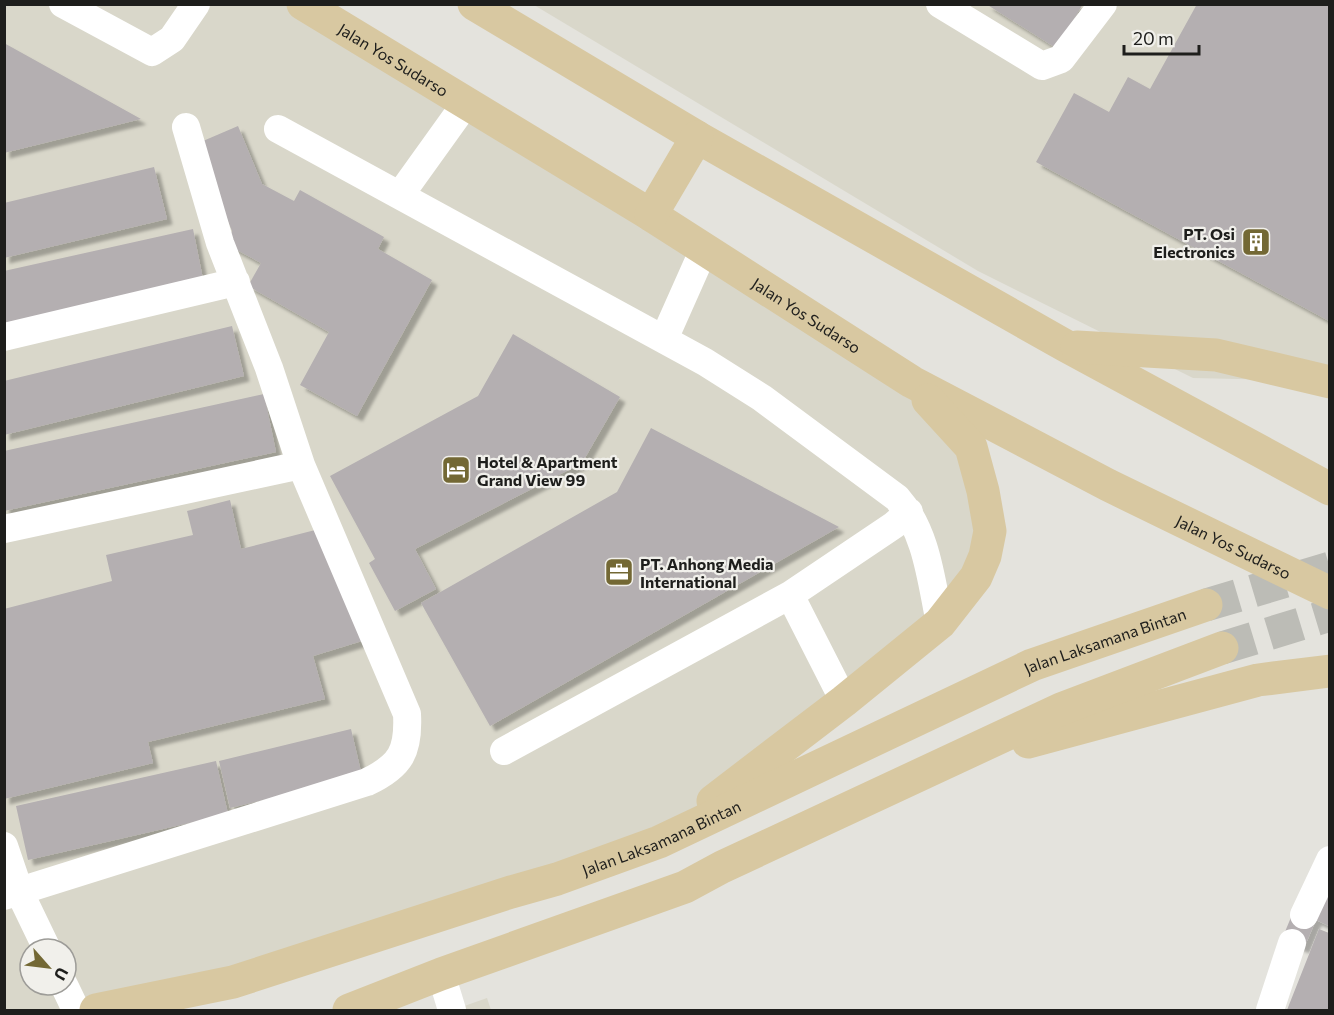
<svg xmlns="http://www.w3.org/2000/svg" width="1334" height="1015" font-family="Commissioner,sans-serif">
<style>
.built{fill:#d9d7ca;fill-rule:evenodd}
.building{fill:#b4afb1;filter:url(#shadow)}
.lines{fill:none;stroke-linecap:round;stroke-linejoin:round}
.major-tunnel{stroke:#bcbcb6;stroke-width:33;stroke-dasharray:33 16;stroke-linecap:butt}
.minor{stroke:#fff;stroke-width:28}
.major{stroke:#d8c8a1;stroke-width:33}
.labels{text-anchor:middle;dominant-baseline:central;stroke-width:4.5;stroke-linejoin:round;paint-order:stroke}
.street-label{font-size:16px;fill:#1e1e1c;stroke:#f1f0eb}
.poi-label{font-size:16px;font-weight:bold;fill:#1e1e1c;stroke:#f1f0eb;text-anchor:start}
</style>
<defs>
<filter id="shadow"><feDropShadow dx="5.5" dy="5.5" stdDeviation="1.5" flood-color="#0004"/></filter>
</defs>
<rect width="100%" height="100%" fill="#e4e3dd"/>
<path class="built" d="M5,5H300L912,382L967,448L986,533L973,579L659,842L134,1010H5ZM30,949H66V985H30Z
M534,5H1329V381L1193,378L978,271Z
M487,998L491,1010H453Z"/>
<path class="building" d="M986,4H1083L1056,48Z
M1197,4H1329V321L1036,162L1074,93L1109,112L1128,77L1150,89Z
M4,43L141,119L4,153Z
M238,126L262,184L294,201L300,190L384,237L378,249L432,280L357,416L300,385L329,332L248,286L261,263L226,244L232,231L196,144Z
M154,167L167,219L4,258V203Z
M193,229L204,284L4,328V271Z
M232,326L244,376L4,435V381Z
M513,334L620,397L582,463L415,549L436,589L395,611L369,563L375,559L330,476L478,396Z
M264,394L276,452L4,511V451Z
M651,428L839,527L490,726L421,603L617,492Z
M230,500L241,549L323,528L365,640L313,656L325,699L148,742L153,763L4,799V609L112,581L106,555L193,535L187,511Z
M351,729L362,776L230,808L219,761Z
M216,761L228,814L28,860L16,806Z
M1329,876V926L1316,920L1304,948L1282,939L1294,910Z
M1319,929L1329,933V1010H1287Z"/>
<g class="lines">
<path class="major-tunnel" d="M1206,605L1330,568
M1222,648L1330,615"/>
<path class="minor" d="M63,4L152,52L172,39L196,4
M940,4L1042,66L1061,59L1103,4
M278,129L705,362L762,398L897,498C927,532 931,580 940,623
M400,195L466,103
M4,337L236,282
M664,339L704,249
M4,529L301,465
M790,595L844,701
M504,751L790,595L894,525L909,512
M4,846L20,893L47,949
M4,896L367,782C401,766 409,751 407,714L301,465L269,368L220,243L186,127
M1304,915L1330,860
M441,974L452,1010
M64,985L76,1010
M1270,1010L1292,943"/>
<g class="major">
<path id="s1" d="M303,4L651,215L912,382L1108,485L1330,593"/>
<path d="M474,4L697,137L1066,346L1330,489"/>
<path d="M651,215L697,137"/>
<path d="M1077,347L1216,355L1330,382"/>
<path d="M1028,742L1258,680L1330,671"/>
<path d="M713,801L844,701L940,623L976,577L985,556L990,531L983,491L971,447L928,400"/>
<path id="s2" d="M96,1010L233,982L511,892L557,879L659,842L1032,665L1206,605"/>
<path d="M349,1010L441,974L685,887L722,867L1061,709L1222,648"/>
</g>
</g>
<defs>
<g id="building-square" transform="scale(1.5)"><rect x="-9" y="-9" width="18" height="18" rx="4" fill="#736834" stroke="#f1f0eb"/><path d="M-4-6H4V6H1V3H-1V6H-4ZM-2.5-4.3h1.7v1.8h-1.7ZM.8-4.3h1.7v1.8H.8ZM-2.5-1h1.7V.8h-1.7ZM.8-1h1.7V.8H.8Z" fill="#fff"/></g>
<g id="hotel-square" transform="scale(1.5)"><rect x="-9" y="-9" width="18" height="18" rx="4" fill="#736834" stroke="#f1f0eb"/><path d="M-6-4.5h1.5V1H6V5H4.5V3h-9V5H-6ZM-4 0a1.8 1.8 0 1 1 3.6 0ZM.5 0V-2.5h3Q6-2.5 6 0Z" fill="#fff"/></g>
<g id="office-square" transform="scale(1.5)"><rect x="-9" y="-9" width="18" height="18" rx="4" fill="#736834" stroke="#f1f0eb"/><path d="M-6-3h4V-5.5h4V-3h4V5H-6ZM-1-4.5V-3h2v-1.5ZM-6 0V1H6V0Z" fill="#fff"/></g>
</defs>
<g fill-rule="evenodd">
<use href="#building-square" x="1256" y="242"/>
<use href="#hotel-square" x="456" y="470"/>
<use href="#office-square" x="619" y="572"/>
</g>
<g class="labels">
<g class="street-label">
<text stroke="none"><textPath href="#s1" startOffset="106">Jalan Yos Sudarso</textPath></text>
<text stroke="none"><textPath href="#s1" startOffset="592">Jalan Yos Sudarso</textPath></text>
<text stroke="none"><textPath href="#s1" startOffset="1078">Jalan Yos Sudarso</textPath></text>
<text stroke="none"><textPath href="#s2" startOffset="1078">Jalan Laksamana Bintan</textPath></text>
<text stroke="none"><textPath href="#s2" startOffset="592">Jalan Laksamana Bintan</textPath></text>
</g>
<g class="poi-label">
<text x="1235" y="233" text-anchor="end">PT. Osi<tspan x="1235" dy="18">Electronics</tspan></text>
<text x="477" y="461">Hotel &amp; Apartment<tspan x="477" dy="18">Grand View 99</tspan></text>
<text x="640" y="563">PT. Anhong Media<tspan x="640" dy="18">International</tspan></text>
</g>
</g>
<rect width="1334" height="1015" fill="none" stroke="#1e1e1c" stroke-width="12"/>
<g transform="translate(48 967) rotate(118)"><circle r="28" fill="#f1f0eb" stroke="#9d9c98" stroke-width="1.5"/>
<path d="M0-4.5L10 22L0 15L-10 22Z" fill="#736834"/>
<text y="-9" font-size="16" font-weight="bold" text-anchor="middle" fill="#1e1e1c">U</text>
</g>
<path d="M1124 45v9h75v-9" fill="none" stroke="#1e1e1c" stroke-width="3"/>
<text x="1133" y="45" font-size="18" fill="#1e1e1c" stroke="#f1f0eb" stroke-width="4.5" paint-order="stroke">20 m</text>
</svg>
